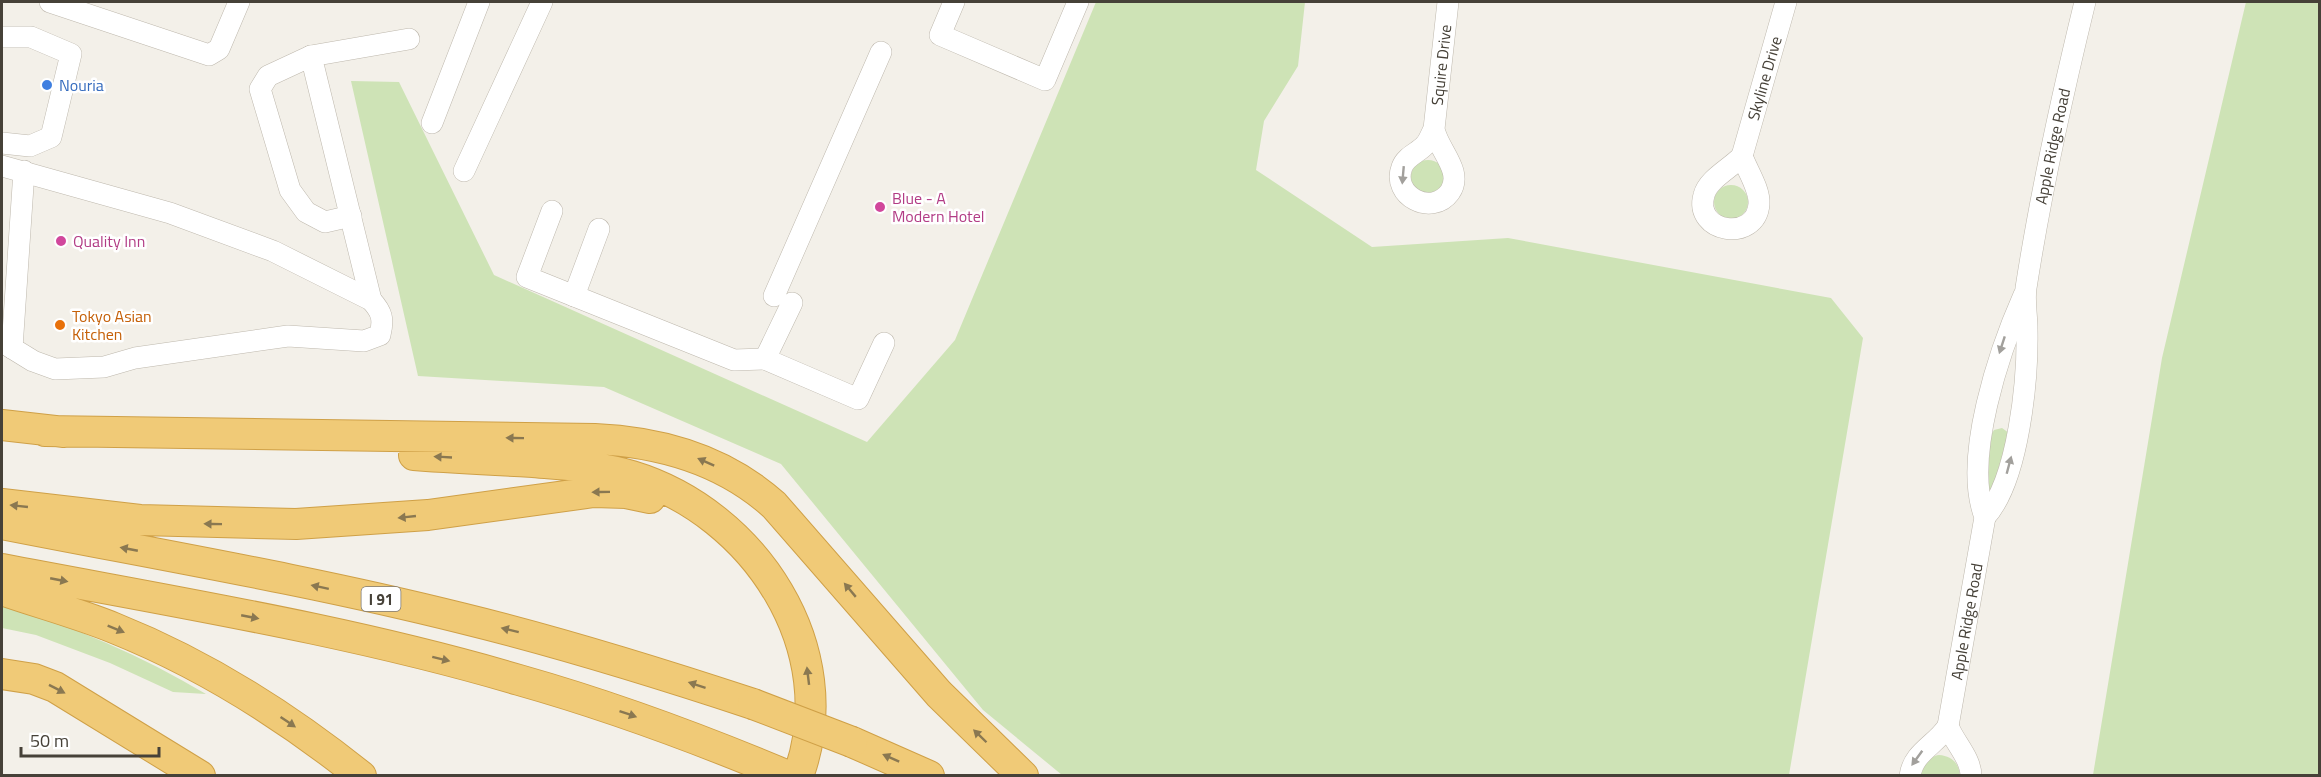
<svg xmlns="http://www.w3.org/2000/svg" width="2321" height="777" font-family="'Titillium Web',sans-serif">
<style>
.green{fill:#cee3b6}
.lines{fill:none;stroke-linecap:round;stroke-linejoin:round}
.minor-casing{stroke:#beb8ad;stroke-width:22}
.highway-casing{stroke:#cfa047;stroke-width:32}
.minor{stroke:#fff;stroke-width:21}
.highway{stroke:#f0ca77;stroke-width:30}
.highway-bridge-casing{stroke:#cfa047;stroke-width:32;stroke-linecap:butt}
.highway-bridge{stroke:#f0ca77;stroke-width:30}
.oneway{fill:#a2a09c}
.oneway2{fill:#8a7851}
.shop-dot{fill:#3f7fe0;stroke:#fff;stroke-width:2}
.hotel-dot{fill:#d1479c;stroke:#fff;stroke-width:2}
.food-dot{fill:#e8710a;stroke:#fff;stroke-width:2}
.labels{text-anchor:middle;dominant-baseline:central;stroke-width:5;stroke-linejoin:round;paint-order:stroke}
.shield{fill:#fff;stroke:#7e7a74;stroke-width:1.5}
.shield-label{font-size:15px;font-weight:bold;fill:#464138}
.street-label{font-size:16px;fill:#464138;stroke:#fff}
.shop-label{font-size:16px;fill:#366cbe;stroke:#fff;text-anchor:start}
.hotel-label{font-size:16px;fill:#b23c85;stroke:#fff;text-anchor:start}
.food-label{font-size:16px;fill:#c56008;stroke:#fff;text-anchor:start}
</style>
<rect width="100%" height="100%" fill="#f3f0e9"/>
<path class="green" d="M1096,2H1305L1298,66L1264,121L1256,170L1372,247L1508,238L1831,298L1863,338L1789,775H1062L983,710L781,464L604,387L418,376L351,81L399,82L494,275L867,442L955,340Z
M2246,2H2319V775H2093L2162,358Z
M1411 177a17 17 0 1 1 34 0a17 17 0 1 1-34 0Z
M1714 202a17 17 0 1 1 34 0a17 17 0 1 1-34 0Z
M2002,428L2009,433L1990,497L1987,481L1991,435L1994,430Z
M2,606C74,626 142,656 206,694L173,692L110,663L36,635L2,628Z
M1939,755C1952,756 1959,763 1960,776H1920C1920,766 1930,756 1939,755Z"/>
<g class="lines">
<g class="minor-casing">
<g id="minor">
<path d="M50,2L209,55L219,49L239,2"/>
<path d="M954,2L940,35L1045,80L1078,2"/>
<path d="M2,37H31L71,54L51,137L30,146L2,143"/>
<path d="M311,56L268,76L260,89L290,190L306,212L325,222L351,216"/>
<path d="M432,123L479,2"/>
<path id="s1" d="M1434,129C1431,134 1429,141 1425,145C1418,153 1406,156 1402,167C1391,196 1432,217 1450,192C1464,171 1438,150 1434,129L1448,2"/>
<path d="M1742,156C1747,170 1760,189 1759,204C1756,243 1693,233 1704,195C1708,179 1731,168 1742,156Z"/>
<path id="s2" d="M1742,156L1786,2"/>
<path d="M2,166L170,213L273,251L371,300C382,312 384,319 380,335L364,341L288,336L135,358L104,367L55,369L33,361L2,342"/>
<path d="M464,171L542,2"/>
<path d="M552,211L527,277L734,360L765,359"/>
<path d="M574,296L599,229"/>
<path d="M774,296L881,52"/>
<path d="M371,300L311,56L409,39"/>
<path d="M792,303L765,359L858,399L884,343"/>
<path d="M12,348L24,171"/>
<path id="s3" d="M1985,517C2019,480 2028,378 2027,329C2027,315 2024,301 2026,288C2041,191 2062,96 2085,2"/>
<path id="s4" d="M1948,726L1985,517C1962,459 2000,349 2024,295"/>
<path d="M1910,776C1913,752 1936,745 1948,726C1954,742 1971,758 1971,776"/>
</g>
</g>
<g class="highway-casing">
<path id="highway" d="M2,425L64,432
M45,431L595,439C662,442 724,460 774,505L939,694L1023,776
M414,455C454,458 493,460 533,462C566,465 599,466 632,476C754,513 845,649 798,776
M2,504L140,520L296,524L428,515L594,492L626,493L650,498
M2,524C155,554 309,580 461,618C559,642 656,672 753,704
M2,569C174,602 350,630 519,680C611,706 700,739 788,776
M2,590C39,603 77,613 114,628C204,664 286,716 361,776
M2,674L34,679L55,687L200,776
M852,742L929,776"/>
</g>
<use href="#minor" class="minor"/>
<use href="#highway" class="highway"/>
<g class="highway-bridge-casing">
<path id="highway-bridge" d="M753,704L852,742"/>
</g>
<use href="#highway-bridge" class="highway-bridge"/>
</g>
<defs><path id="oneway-solid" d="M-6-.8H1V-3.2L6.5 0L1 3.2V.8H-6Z" transform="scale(1.5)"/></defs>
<g class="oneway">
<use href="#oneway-solid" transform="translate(1403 175) rotate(95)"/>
<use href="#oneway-solid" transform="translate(2002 345) rotate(108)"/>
<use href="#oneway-solid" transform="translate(2009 465) rotate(-75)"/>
<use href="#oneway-solid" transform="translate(1917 758) rotate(126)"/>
</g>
<g class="oneway2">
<use href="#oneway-solid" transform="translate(515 438) rotate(-179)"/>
<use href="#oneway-solid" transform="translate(443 457) rotate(-177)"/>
<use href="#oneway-solid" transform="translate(706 462) rotate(-156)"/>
<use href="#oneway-solid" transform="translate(601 492) rotate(179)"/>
<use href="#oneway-solid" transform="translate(19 506) rotate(-174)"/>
<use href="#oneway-solid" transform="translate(407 517) rotate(174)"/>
<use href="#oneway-solid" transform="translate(213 524) rotate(-179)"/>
<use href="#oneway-solid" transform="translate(129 549) rotate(-169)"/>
<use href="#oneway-solid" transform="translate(59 580) rotate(11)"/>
<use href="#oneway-solid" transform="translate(320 587) rotate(-168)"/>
<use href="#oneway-solid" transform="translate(850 590) rotate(-130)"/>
<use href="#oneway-solid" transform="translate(250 617) rotate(11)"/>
<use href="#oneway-solid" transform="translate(116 629) rotate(22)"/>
<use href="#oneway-solid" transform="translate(510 630) rotate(-166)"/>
<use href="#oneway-solid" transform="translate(441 659) rotate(14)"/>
<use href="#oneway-solid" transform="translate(808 676) rotate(-97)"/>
<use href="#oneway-solid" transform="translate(697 685) rotate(-162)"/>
<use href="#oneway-solid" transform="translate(57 689) rotate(27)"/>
<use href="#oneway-solid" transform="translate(628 714) rotate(19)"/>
<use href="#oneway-solid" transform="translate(288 722) rotate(34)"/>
<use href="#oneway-solid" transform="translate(980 736) rotate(-136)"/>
<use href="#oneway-solid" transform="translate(891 758) rotate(-156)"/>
</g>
<circle class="shop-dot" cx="47" cy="85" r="6"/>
<g class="hotel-dot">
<circle cx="880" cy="207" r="6"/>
<circle cx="61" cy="241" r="6"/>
</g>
<circle class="food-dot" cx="60" cy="325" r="6"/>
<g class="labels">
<rect class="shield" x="361.5" y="587" width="39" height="24" rx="4.5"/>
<g class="shield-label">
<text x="381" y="599">I 91</text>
</g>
<g class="street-label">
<text stroke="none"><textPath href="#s1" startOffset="261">Squire Drive</textPath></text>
<text stroke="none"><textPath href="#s2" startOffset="81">Skyline Drive</textPath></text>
<text stroke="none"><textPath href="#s3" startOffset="381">Apple Ridge Road</textPath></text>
<text stroke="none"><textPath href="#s4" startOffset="106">Apple Ridge Road</textPath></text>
</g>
<g class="shop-label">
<text x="59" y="85">Nouria</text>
</g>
<g class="hotel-label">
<text x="892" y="198">Blue - A<tspan x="892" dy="18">Modern Hotel</tspan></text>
<text x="73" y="241">Quality Inn</text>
</g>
<g class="food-label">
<text x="72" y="316">Tokyo Asian<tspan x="72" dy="18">Kitchen</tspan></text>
</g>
</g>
<rect width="2321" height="777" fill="none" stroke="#464138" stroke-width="6"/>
<path d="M21 747v9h138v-9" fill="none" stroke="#464138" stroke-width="3"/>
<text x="30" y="747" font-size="18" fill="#464138" stroke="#ffffff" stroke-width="4.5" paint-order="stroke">50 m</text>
</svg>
